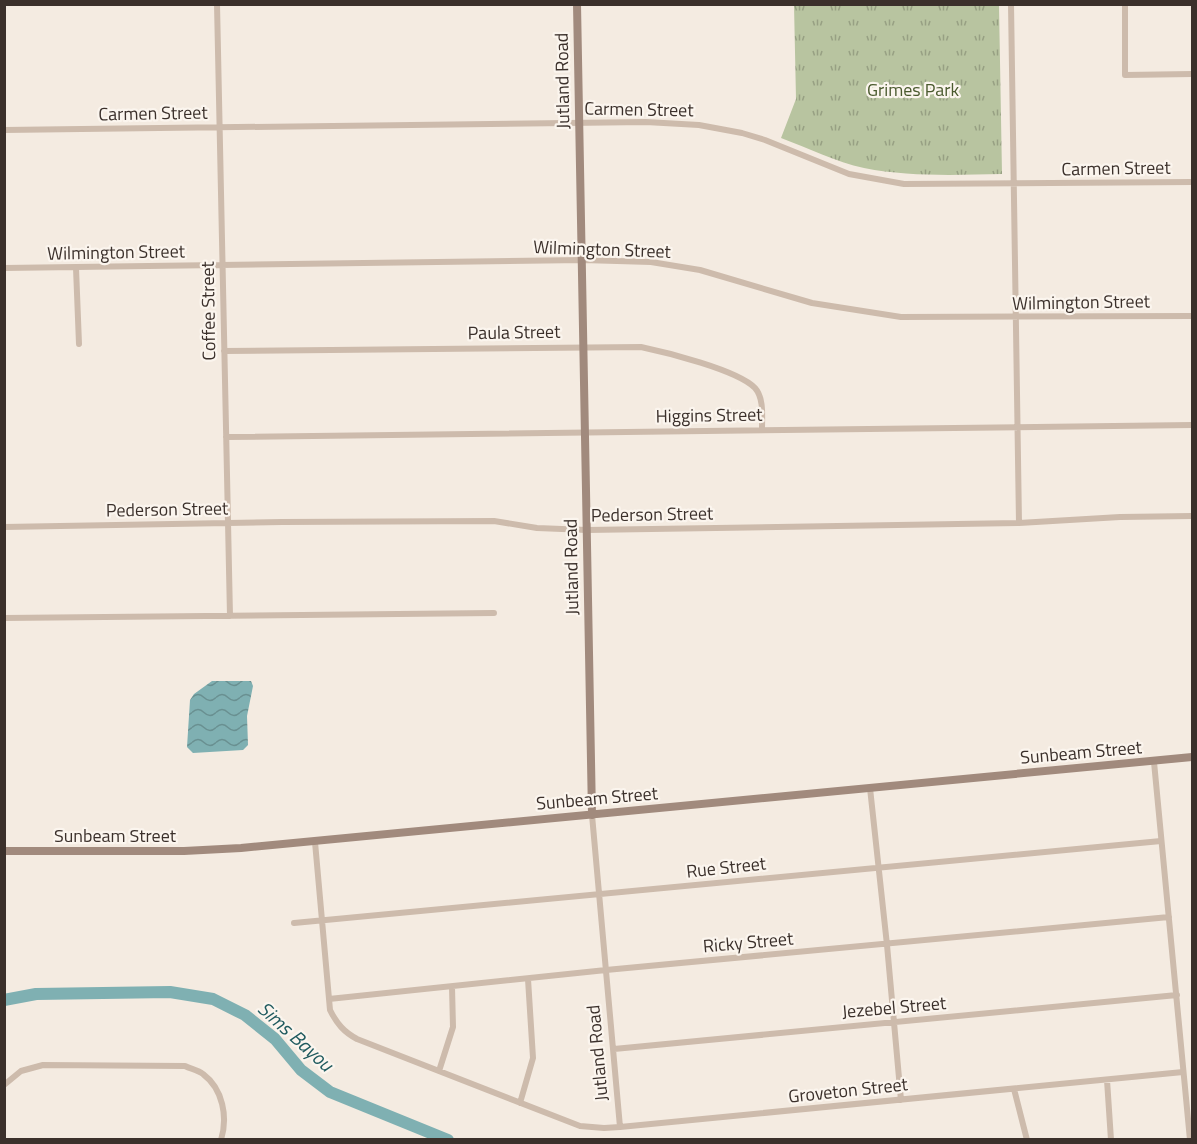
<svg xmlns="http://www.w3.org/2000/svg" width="1197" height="1144" font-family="'Titillium Web',sans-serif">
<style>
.park{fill:url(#park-tufts)}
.water{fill:url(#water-waves)}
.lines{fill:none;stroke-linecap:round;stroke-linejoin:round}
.river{stroke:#7fb0b2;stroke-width:12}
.street{stroke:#cdbbac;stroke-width:6}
.secondary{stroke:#a18a7d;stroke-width:8}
.labels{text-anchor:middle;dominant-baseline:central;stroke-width:4.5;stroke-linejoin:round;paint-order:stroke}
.street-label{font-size:18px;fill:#3b302b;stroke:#fbf5ee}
.park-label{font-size:18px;fill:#4a5a2e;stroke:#fbf5ee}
.water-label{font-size:20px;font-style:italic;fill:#1f5a5e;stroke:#fbf5ee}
</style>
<defs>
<pattern id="park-tufts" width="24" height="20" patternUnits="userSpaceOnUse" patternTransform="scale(1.5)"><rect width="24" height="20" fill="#b8c4a0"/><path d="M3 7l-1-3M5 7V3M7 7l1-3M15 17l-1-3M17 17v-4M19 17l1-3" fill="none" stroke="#97a083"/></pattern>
<pattern id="water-waves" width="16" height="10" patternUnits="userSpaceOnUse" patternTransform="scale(1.5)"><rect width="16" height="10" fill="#7fb0b2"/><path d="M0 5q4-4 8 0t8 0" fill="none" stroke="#699091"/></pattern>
</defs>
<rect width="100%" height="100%" fill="#f4ebe1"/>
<path class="park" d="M794,5H999L1002,174C956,175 909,177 864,168C836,162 808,148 781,138L796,99Z"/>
<path class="water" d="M212,681H251L253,686L247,716L248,745L243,750L193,753L187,747L190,700L194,694Z"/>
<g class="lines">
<path class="river" d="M4,1000L36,994L170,992L213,999L245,1015L275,1039L301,1070L330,1092L448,1140"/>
<path class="street" d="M217,4L230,616
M1011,4L1019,523
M1125,4V75L1192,74
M4,130L646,122L699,125L742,133L765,140L849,174L904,184L1192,182
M4,268L583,260L651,262L700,270L812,303L901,317L1192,316
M76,268L79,344
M224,351L641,347C665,352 738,370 755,388C764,398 762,416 762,429
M226,437L1192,425
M4,527L282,522L494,521L537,528L587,530L1019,523L1120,517L1192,516
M4,618L494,613
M1154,762L1190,1140
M870,788L887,945L901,1100
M592,815L620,1127
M315,842L330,1010C337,1024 344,1032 357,1039L580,1126L604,1128L620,1127L1183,1072
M294,923L1161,841
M329,999L606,970L1169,917
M614,1049L1177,995
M439,1071L453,1027L452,987
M1107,1080L1111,1140
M4,1085L21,1071L43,1065L185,1066C191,1069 198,1070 203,1074C223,1089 228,1117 221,1140
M1014,1089L1027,1140
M520,1103L533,1058L528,979"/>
<path class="secondary" d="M577,4L592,815
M4,851H184L241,848L1192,757"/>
</g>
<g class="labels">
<g class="street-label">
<text transform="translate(562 81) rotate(-91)">Jutland Road</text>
<text transform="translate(639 109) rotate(1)">Carmen Street</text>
<text transform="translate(153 113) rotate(-1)">Carmen Street</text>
<text transform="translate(1116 168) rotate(-1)">Carmen Street</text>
<text transform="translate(602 249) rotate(2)">Wilmington Street</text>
<text transform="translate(116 252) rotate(-1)">Wilmington Street</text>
<text transform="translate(1081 302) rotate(-1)">Wilmington Street</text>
<text transform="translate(208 311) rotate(-91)">Coffee Street</text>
<text transform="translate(514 332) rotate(-1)">Paula Street</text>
<text transform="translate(709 415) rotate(-1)">Higgins Street</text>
<text transform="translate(167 509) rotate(-1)">Pederson Street</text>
<text transform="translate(652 514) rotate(-1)">Pederson Street</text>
<text transform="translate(571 567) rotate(-91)">Jutland Road</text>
<text transform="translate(1081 752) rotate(-5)">Sunbeam Street</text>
<text transform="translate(597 798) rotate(-5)">Sunbeam Street</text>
<text x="115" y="835">Sunbeam Street</text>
<text transform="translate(726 867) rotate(-6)">Rue Street</text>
<text transform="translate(748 942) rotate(-5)">Ricky Street</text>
<text transform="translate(894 1007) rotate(-5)">Jezebel Street</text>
<text transform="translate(597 1053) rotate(-95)">Jutland Road</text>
<text transform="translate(848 1090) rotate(-6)">Groveton Street</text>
</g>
<g class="park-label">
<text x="913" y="89">Grimes Park</text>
</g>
<g class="water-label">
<text transform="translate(296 1036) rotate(42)">Sims Bayou</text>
</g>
</g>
<rect width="1197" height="1144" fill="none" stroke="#3b302b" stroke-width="12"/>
</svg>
